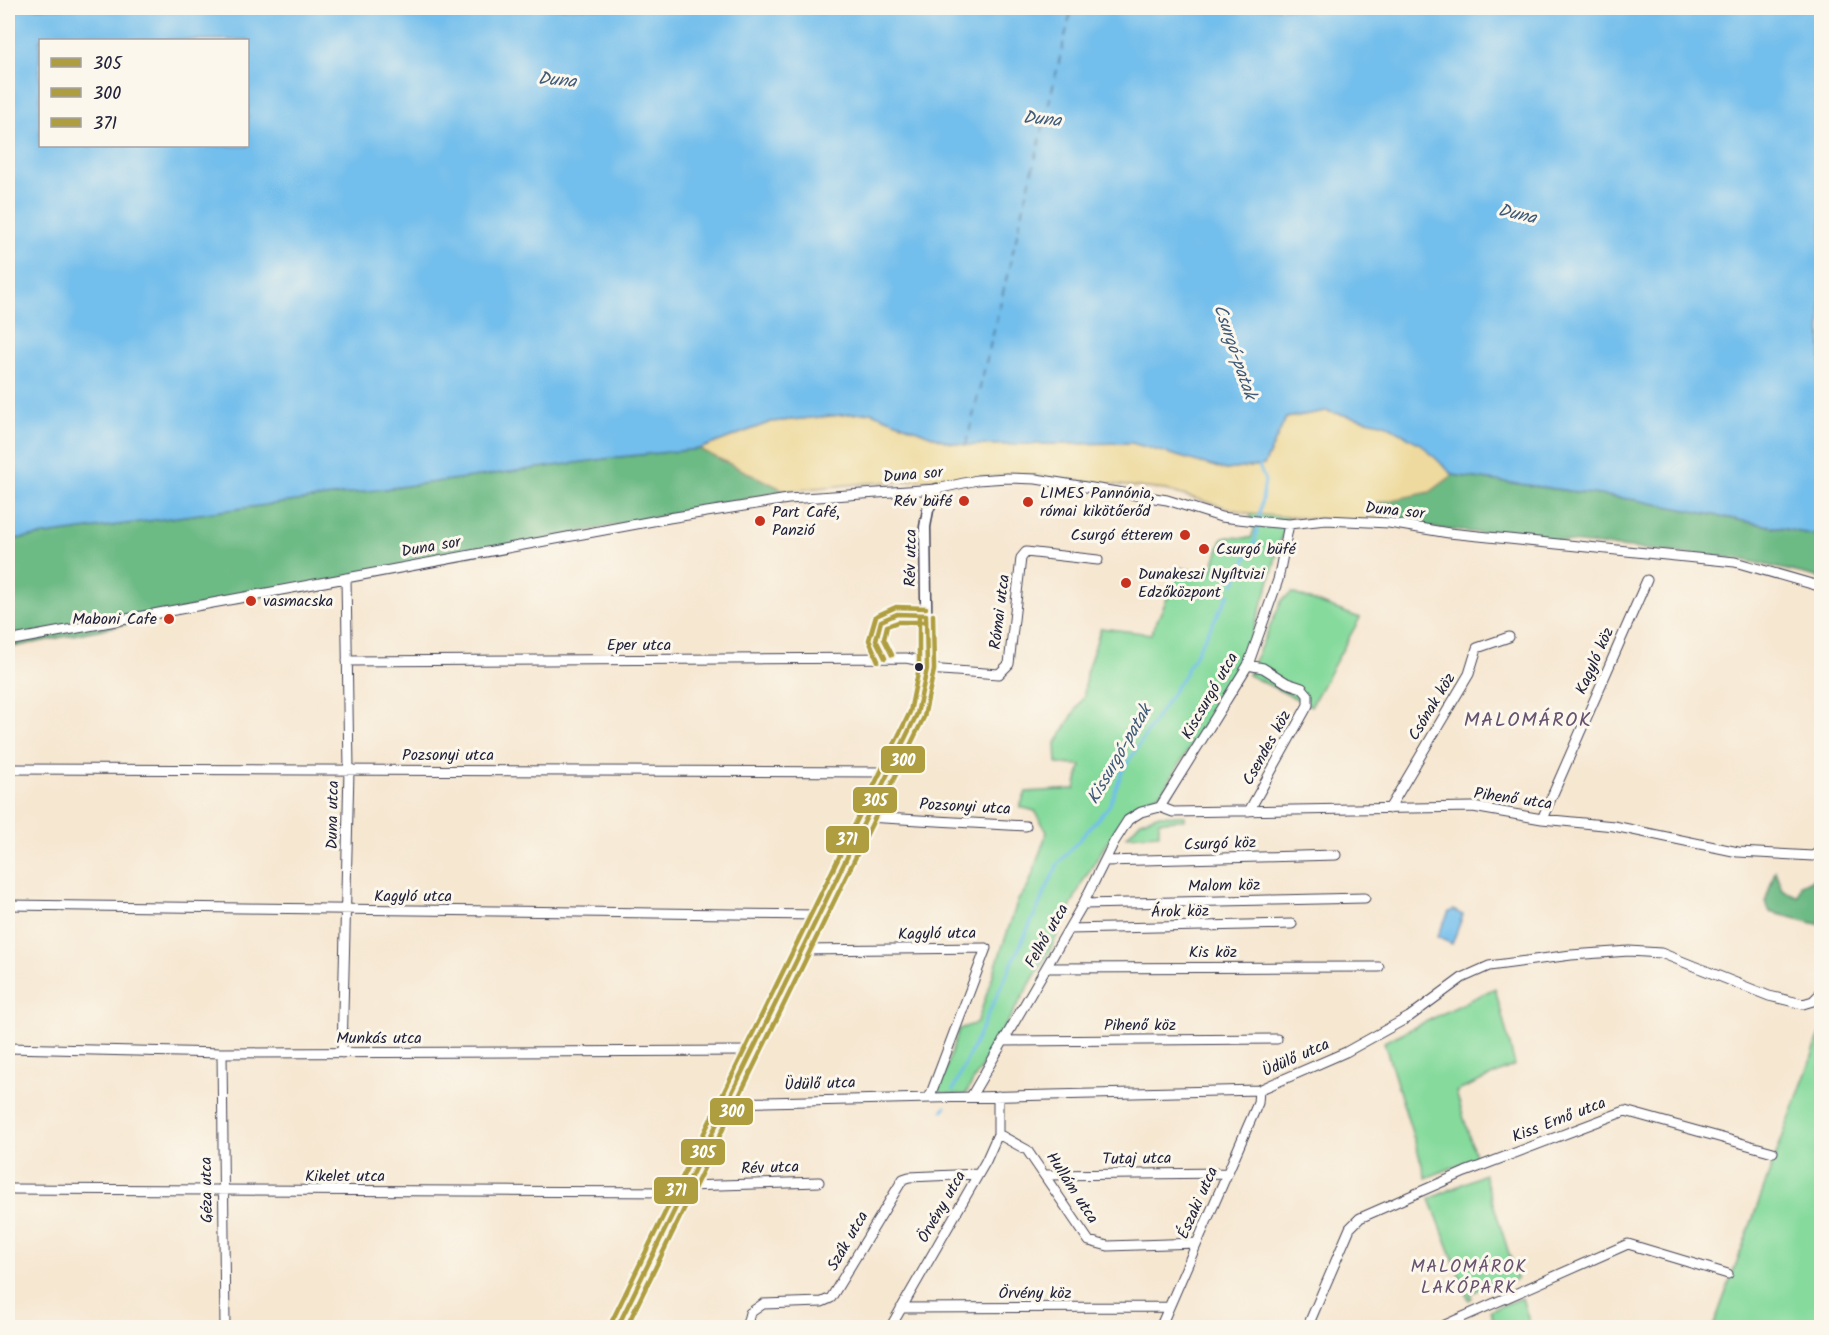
<svg xmlns="http://www.w3.org/2000/svg" width="1829" height="1335" font-family="Kalam,sans-serif">
<style>
.green{fill:#85da9c;stroke:#547e6c;stroke-width:1.5}
.forest{fill:#6cba84;stroke:#476e60;stroke-width:1.5}
.sand{fill:#eeda9e;stroke:#887e6c;stroke-width:1.5}
.water{fill:#72beec;stroke:#4a7094;stroke-width:1.5;fill-rule:evenodd}
.lines{fill:none;stroke-linecap:round;stroke-linejoin:round}
.stream{stroke:#72beec;stroke-width:3}
.ferry{stroke:#3e5979;stroke-width:1.5;stroke-dasharray:8 6;stroke-linecap:butt}
.minor-casing{stroke:#424052;stroke-width:11}
.tertiary-casing{stroke:#424052;stroke-width:13}
.minor{stroke:#fff;stroke-width:9}
.tertiary{stroke:#fff;stroke-width:10}
.bus-1-casing{stroke:#fbf7ec;stroke-width:9}
.bus-2-casing{stroke:#fbf7ec;stroke-width:9}
.bus-3-casing{stroke:#fbf7ec;stroke-width:9}
.bus-1{stroke:#af9e40;stroke-width:4.5}
.bus-2{stroke:#af9e40;stroke-width:4.5}
.bus-3{stroke:#af9e40;stroke-width:4.5}
.poi-dot{fill:#c8321e;stroke:#fbf7ec;stroke-width:2}
.bus-dot{fill:#22223b;stroke:#fbf7ec;stroke-width:2}
.labels{text-anchor:middle;dominant-baseline:central;stroke-width:6;stroke-linejoin:round;paint-order:stroke}
.street-label{font-size:16px;fill:#22223b;stroke:#fbf7ec}
.poi-label{font-size:16px;fill:#22223b;stroke:#fbf7ec;text-anchor:start}
.water-label{font-size:18px;font-style:italic;fill:#3e5979;stroke:#fbf7ec}
.neighbourhood-label{font-size:18px;letter-spacing:1.5px;fill:#675270;stroke:#fbf7ec}
.quarter-label{font-size:20px;letter-spacing:1.5px;fill:#675270;stroke:#fbf7ec}
.line-badge{stroke:#fbf7ec;stroke-width:2}
.badge-label{font-size:16px;text-anchor:middle;font-weight:bold;fill:#fff}
</style>
<rect width="100%" height="100%" fill="#fbf7ec"/>
<filter id="ink" filterUnits="userSpaceOnUse"><feTurbulence type="fractalNoise" baseFrequency=".0167" numOctaves="2"/><feDisplacementMap in="SourceGraphic" scale="12" xChannelSelector="R" yChannelSelector="G"/><feConvolveMatrix kernelMatrix="1 2 1 2 8 2 1 2 1" color-interpolation-filters="sRGB"/></filter>
<filter id="wash" filterUnits="userSpaceOnUse"><feTurbulence type="fractalNoise" baseFrequency=".008" numOctaves="4" result="noise"/><feDisplacementMap in="SourceGraphic" scale="24" xChannelSelector="R" yChannelSelector="G"/><feGaussianBlur stdDeviation="1.35" result="paint"/><feColorMatrix in="noise" values="0 0 0 0 0 0 0 0 0 0 0 0 0 0 0 0 0 1.4 0 .05"/><feComposite in="paint" operator="in"/></filter>
<g filter="url(#wash)">
<rect width="100%" height="100%" fill="#f6e7d1"/>
<path class="green" d="M1299,494L1281,538L1268,587L1244,656L1209,718L1161,793L1145,800L1125,816L1108,841L1083,881L1051,948L965,1095L938,1093L959,1029L977,1023L1018,900L1028,887L1047,832L1035,811L1020,807L1026,792L1075,789L1081,765L1057,764L1056,743L1084,696L1086,673L1101,628L1151,634L1181,568L1206,575L1211,571L1223,537L1251,538L1254,530L1250,514L1243,510Z
M1292,593L1360,618L1311,706L1248,675L1282,600Z
M1157,815L1185,816V820L1159,821V834L1127,836L1141,821Z
M1495,988L1515,1065L1456,1092L1476,1158L1426,1178L1384,1042Z
M1821,1032V1327H1713Z
M1484,1174L1517,1279L1498,1286L1496,1282L1471,1293L1472,1298L1469,1300L1430,1199Z
M1522,1298L1531,1327H1480L1494,1322L1490,1310Z"/>
<path class="forest" d="M699,449L786,491L8,648V575L13,574L8,540L619,457Z
M1453,475L1636,500L1821,536V578L1740,559L1411,526L1375,503L1430,492Z
M1775,871L1782,889L1798,897L1801,885L1821,875V925L1770,912L1765,902Z"/>
<path class="sand" d="M1326,411L1754,502L1798,532L1636,500L1453,475L1430,492L1376,503L1411,526L1250,514L1165,490L1026,475L868,483L786,491L699,449L771,422L871,412L948,442L966,445L1132,443L1226,470L1264,465L1286,418Z"/>
<path class="water" d="M8,8H1821V536L1636,500L1453,475L1422,445L1385,424L1326,411L1286,418L1264,465L1226,470L1132,443L966,445L948,442L871,412L771,422L699,449L619,457L8,540L13,574L8,575ZM40,40H248V146H40Z
M1453,910L1463,915L1452,944L1437,937L1449,912Z"/>
<g class="lines">
<path class="stream" d="M1234,584L1255,541L1265,481L1258,463
M953,1090L1058,864L1109,806L1123,770L1184,675L1229,594
M943,1110L945,1107"/>
<path class="ferry" d="M966,445L1072,8"/>
</g>
</g>
<g filter="url(#ink)">
<g class="lines">
<g class="minor-casing">
<path id="minor" d="M8,641L669,518L788,499L937,489L977,480L1007,478L1036,479L1167,500L1221,517L1265,522L1289,524L1326,520L1389,523L1449,533L1735,562L1822,587
M347,661L906,658L921,661L927,669L999,674L1009,664L1021,558L1026,552L1098,560
M1248,665L1263,668L1287,683L1302,688L1308,695V705L1249,811
M8,769L888,772
M1160,807L1173,812L1473,807L1542,819L1614,826L1738,852L1813,856L1822,849
M1160,807L1248,665L1278,580L1289,524
M1389,809L1469,674L1477,648L1509,637
M866,817L1026,826
M1542,819L1647,580
M1105,861L1336,855
M1083,904L1365,898
M8,905L819,915
M1069,929L1292,924
M802,950L986,948L930,1096
M1046,968L1379,967
M1003,1041L1277,1039
M8,1048L222,1053L752,1051
M222,1053L225,1328
M342,1053L349,770L346,578
M972,1095L1083,904L1114,842L1128,820L1141,812L1160,807
M727,1103L1259,1090L1346,1052L1409,1017L1462,978L1489,966L1571,955L1629,951L1661,953L1769,996L1803,1004L1813,1001L1820,994L1822,974
M998,1134L1027,1150L1089,1241L1108,1246L1197,1243
M1046,1175L1227,1173
M686,1186L819,1182
M8,1189L683,1192
M901,1308L1169,1307
M746,1328L750,1313L763,1304L822,1302L831,1298L903,1179L909,1177L978,1174
M890,1328L986,1161L998,1134V1096
M1160,1328L1258,1103L1259,1090
M1307,1328L1350,1228L1360,1218L1465,1172L1625,1111L1773,1152
M1438,1328L1628,1244L1728,1274"/>
</g>
<g class="tertiary-casing">
<path id="tertiary" d="M617,1328L917,714L927,669L925,527L928,510L937,489"/>
</g>
<use href="#minor" class="minor"/>
<use href="#tertiary" class="tertiary"/>
<g class="bus-1-casing">
<path id="bus-1" d="M885,658L876,640L881,621L897,614L926,615
M617,1328L917,714L927,669L926,615"/>
</g>
<g class="bus-2-casing">
<path id="bus-2" d="M892,655L884,639L887,626L898,622H926
M626,1328L924,717L934,670L933,615"/>
</g>
<g class="bus-3-casing">
<path id="bus-3" d="M878,661L869,640L876,616L896,607L926,608
M610,1325L910,712L919,668V615"/>
</g>
<use href="#bus-1" class="bus-1"/>
<use href="#bus-2" class="bus-2"/>
<use href="#bus-3" class="bus-3"/>
</g>
</g>
<g class="poi-dot">
<circle cx="964" cy="501" r="6"/>
<circle cx="1028" cy="502" r="6"/>
<circle cx="760" cy="521" r="6"/>
<circle cx="1185" cy="535" r="6"/>
<circle cx="1204" cy="549" r="6"/>
<circle cx="1126" cy="583" r="6"/>
<circle cx="251" cy="601" r="6"/>
<circle cx="169" cy="619" r="6"/>
</g>
<circle class="bus-dot" cx="919" cy="667" r="5"/>
<g class="labels">
<g class="street-label">
<text transform="translate(913 475) rotate(-5)">Duna sor</text>
<text transform="translate(1395 511) rotate(6)">Duna sor</text>
<text transform="translate(431 547) rotate(-10)">Duna sor</text>
<text transform="translate(911 558) rotate(-89)">Rév utca</text>
<text transform="translate(1000 612) rotate(-83)">Római utca</text>
<text x="639" y="645">Eper utca</text>
<text transform="translate(1595 661) rotate(-66)">Kagyló köz</text>
<text transform="translate(1210 696) rotate(-60)">Kiscsurgó utca</text>
<text transform="translate(1432 707) rotate(-59)">Csónak köz</text>
<text transform="translate(1267 748) rotate(-61)">Csendes köz</text>
<text x="448" y="755">Pozsonyi utca</text>
<text transform="translate(1513 799) rotate(8)">Pihenő utca</text>
<text transform="translate(965 807) rotate(3)">Pozsonyi utca</text>
<text transform="translate(333 815) rotate(-89)">Duna utca</text>
<text transform="translate(1220 844) rotate(-2)">Csurgó köz</text>
<text transform="translate(1224 886) rotate(-1)">Malom köz</text>
<text x="413" y="896">Kagyló utca</text>
<text transform="translate(1180 912) rotate(-1)">Árok köz</text>
<text transform="translate(937 934) rotate(-1)">Kagyló utca</text>
<text transform="translate(1047 936) rotate(-60)">Felhő utca</text>
<text x="1213" y="952">Kis köz</text>
<text x="1140" y="1025">Pihenő köz</text>
<text x="379" y="1038">Munkás utca</text>
<text transform="translate(1296 1058) rotate(-24)">Üdülő utca</text>
<text transform="translate(820 1084) rotate(-2)">Üdülő utca</text>
<text transform="translate(1559 1120) rotate(-21)">Kiss Ernő utca</text>
<text transform="translate(1137 1159) rotate(-1)">Tutaj utca</text>
<text transform="translate(770 1168) rotate(-2)">Rév utca</text>
<text x="345" y="1176">Kikelet utca</text>
<text transform="translate(1072 1188) rotate(57)">Hullám utca</text>
<text transform="translate(207 1190) rotate(-91)">Géza utca</text>
<text transform="translate(1198 1203) rotate(-66)">Északi utca</text>
<text transform="translate(942 1207) rotate(-60)">Örvény utca</text>
<text transform="translate(848 1241) rotate(-60)">Szák utca</text>
<text x="1035" y="1293">Örvény köz</text>
</g>
<g class="poi-label">
<text x="1040" y="493">LIMES Pannónia,<tspan x="1040" dy="18">római kikötőerőd</tspan></text>
<text x="952" y="501" text-anchor="end">Rév büfé</text>
<text x="772" y="512">Part Café,<tspan x="772" dy="18">Panzió</tspan></text>
<text x="1173" y="535" text-anchor="end">Csurgó étterem</text>
<text x="1216" y="549">Csurgó büfé</text>
<text x="1138" y="574">Dunakeszi Nyíltvizi<tspan x="1138" dy="18">Edzőközpont</tspan></text>
<text x="263" y="601">vasmacska</text>
<text x="157" y="619" text-anchor="end">Maboni Cafe</text>
</g>
<g class="water-label">
<text transform="translate(557 81) rotate(5)">Duna</text>
<text transform="translate(1042 120) rotate(5)">Duna</text>
<text transform="translate(1517 215) rotate(13)">Duna</text>
<text transform="translate(1234 352) rotate(71)">Csurgó-patak</text>
<text transform="translate(1120 755) rotate(-60)">Kissurgó-patak</text>
</g>
<g class="neighbourhood-label">
<text x="1469" y="1267">MALOMÁROK<tspan x="1469" dy="21">LAKÓPARK</tspan></text>
</g>
<g class="quarter-label">
<text x="1528" y="721">MALOMÁROK</text>
</g>
</g>
<g class="line-badge">
<rect x="880" y="745" width="46" height="29" rx="6" fill="#af9e40"/>
<rect x="852" y="786" width="46" height="28" rx="6" fill="#af9e40"/>
<rect x="825" y="825" width="45" height="29" rx="6" fill="#af9e40"/>
<rect x="709" y="1097" width="45" height="29" rx="6" fill="#af9e40"/>
<rect x="680" y="1138" width="46" height="28" rx="6" fill="#af9e40"/>
<rect x="653" y="1176" width="46" height="29" rx="6" fill="#af9e40"/>
</g>
<g class="badge-label">
<text x="903" y="766">300</text>
<text x="875" y="806">305</text>
<text x="847" y="845">371</text>
<text x="732" y="1117">300</text>
<text x="703" y="1158">305</text>
<text x="676" y="1196">371</text>
</g>
<rect width="1829" height="1335" fill="none" stroke="#fbf7ec" stroke-width="30"/>
<rect x="39" y="39" width="210" height="108" fill="#fbf7ec" stroke="#a4a2a5" stroke-width="1.5"/>
<rect x="51" y="58" width="30" height="9" fill="#af9e40" stroke="#a4a2a5" stroke-width="1.5"/>
<text x="93" y="69" font-size="18" fill="#22223b">305</text>
<rect x="51" y="88" width="30" height="9" fill="#af9e40" stroke="#a4a2a5" stroke-width="1.5"/>
<text x="93" y="99" font-size="18" fill="#22223b">300</text>
<rect x="51" y="118" width="30" height="9" fill="#af9e40" stroke="#a4a2a5" stroke-width="1.5"/>
<text x="93" y="129" font-size="18" fill="#22223b">371</text>
</svg>
